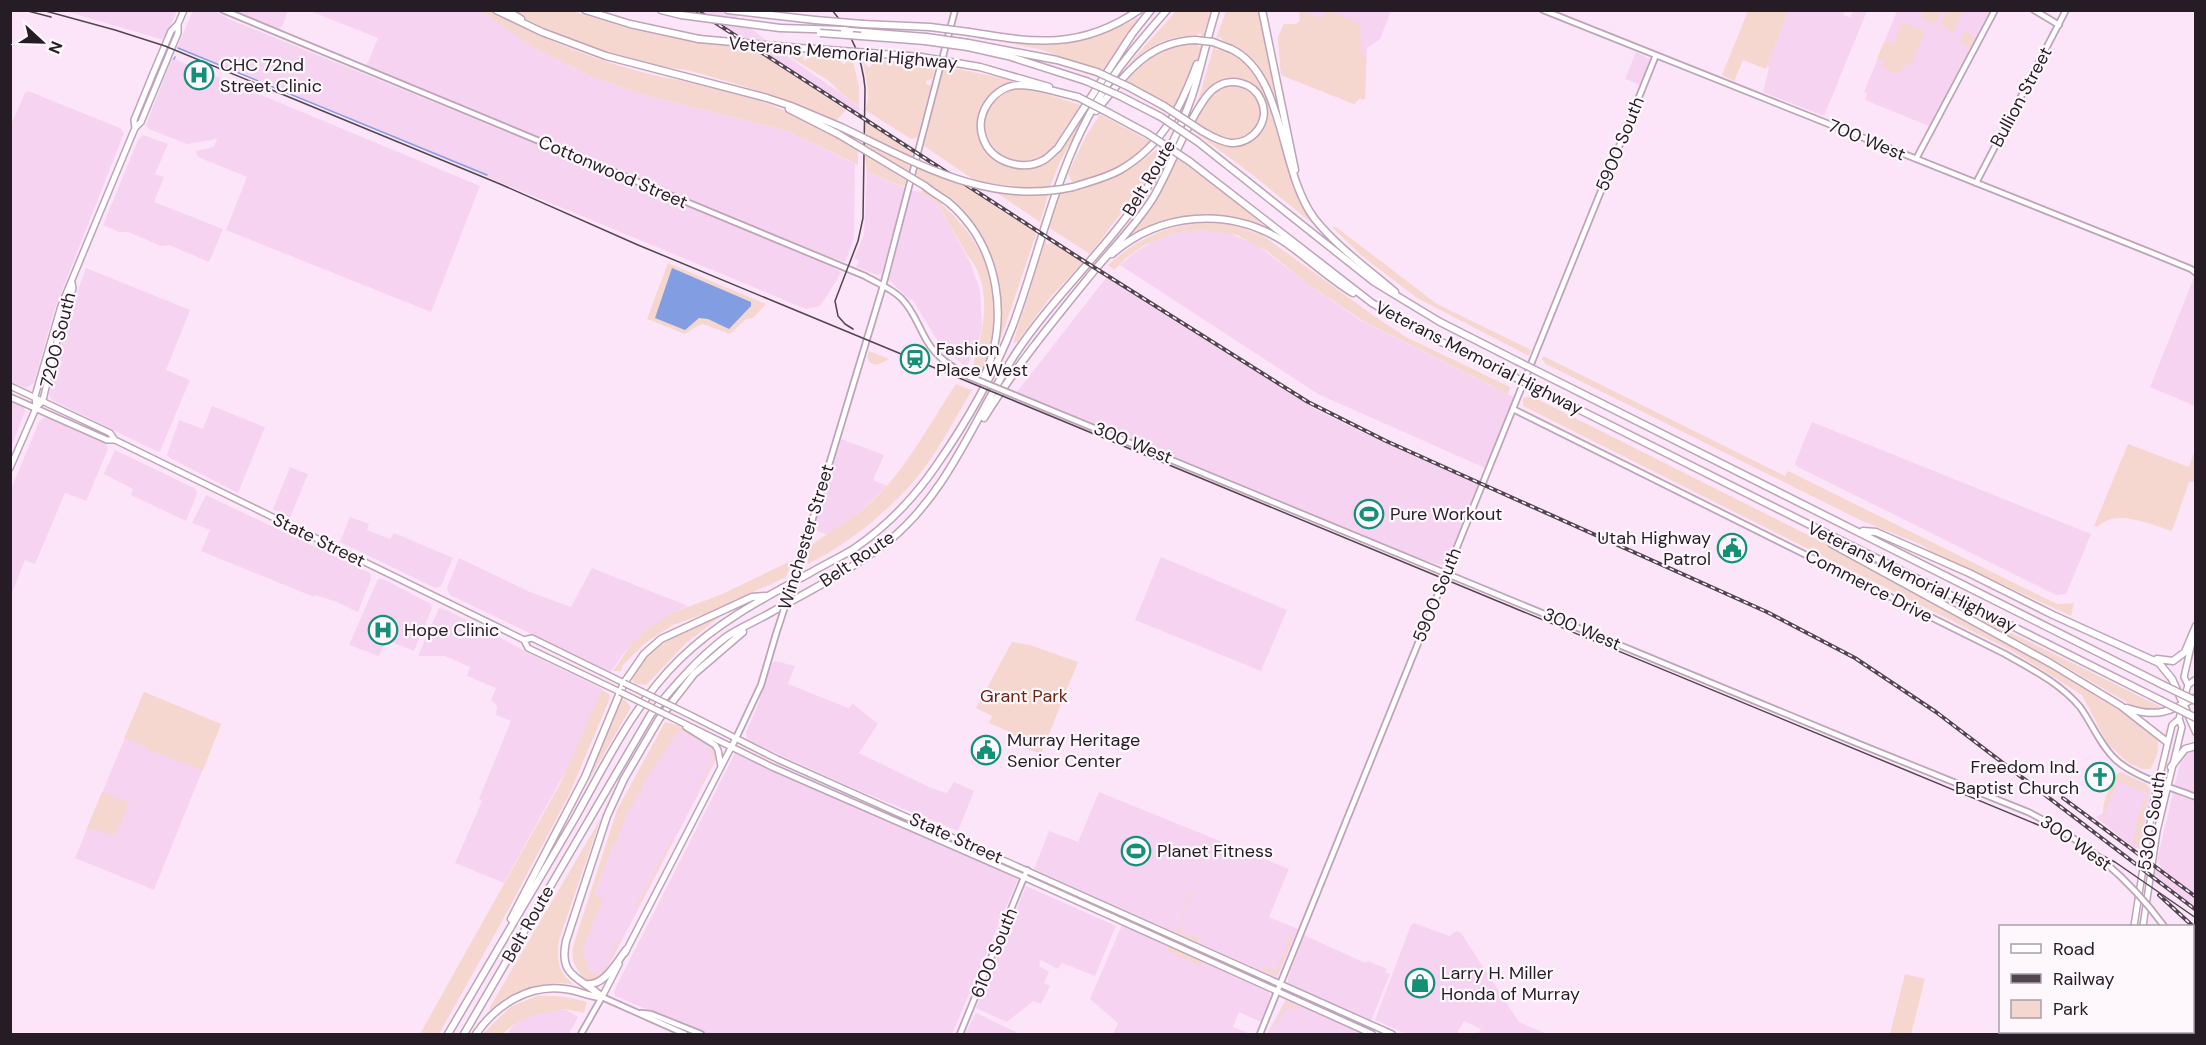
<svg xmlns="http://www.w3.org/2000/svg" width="2206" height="1045" font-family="'DM Sans',sans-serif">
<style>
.built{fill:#f6d4f1}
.green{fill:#f6d7cf}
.water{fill:#839de2}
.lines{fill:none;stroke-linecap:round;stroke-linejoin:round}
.stream{stroke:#839de2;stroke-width:1.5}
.secondary-casing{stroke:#bea3b9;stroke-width:8}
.primary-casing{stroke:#bea3b9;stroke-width:8}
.highway-casing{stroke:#bea3b9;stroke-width:9}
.secondary{stroke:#fff;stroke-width:4.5}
.primary{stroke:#fff;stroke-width:5}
.highway{stroke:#fff;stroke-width:6}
.tram{stroke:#524550;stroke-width:1.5}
.rail-casing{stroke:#524550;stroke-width:4}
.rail{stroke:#fef8fd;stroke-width:1.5;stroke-dasharray:4.5;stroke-linecap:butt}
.secondary-bridge-casing{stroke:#bea3b9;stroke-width:8;stroke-linecap:butt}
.primary-bridge-casing{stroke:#bea3b9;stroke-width:8;stroke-linecap:butt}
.highway-bridge-casing{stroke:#bea3b9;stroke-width:9;stroke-linecap:butt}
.secondary-bridge{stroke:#fff;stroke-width:4.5}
.primary-bridge{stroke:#fff;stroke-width:5}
.highway-bridge{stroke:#fff;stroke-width:6}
.labels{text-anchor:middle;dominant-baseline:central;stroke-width:4.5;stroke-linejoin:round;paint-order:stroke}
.street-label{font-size:18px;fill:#261c25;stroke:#fef8fd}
.poi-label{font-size:18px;fill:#261c25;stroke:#fef8fd;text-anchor:start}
.park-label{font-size:18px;fill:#6d2412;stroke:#fef8fd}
</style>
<rect width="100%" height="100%" fill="#fce5f8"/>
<path class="built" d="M65,11H177L164,40Z
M193,11H215L229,19L816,258L841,272L837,280L820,306L806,309L384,134L177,47Z
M229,11H288L282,27L277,30Z
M310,11H481L531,46L593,77L641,94L788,131L855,164L854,238L845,262L804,248L366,67L378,38Z
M693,11H730L774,47L859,106V118Z
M1298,11H1391L1380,39L1367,48L1365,98L1363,100L1360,98L1354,104L1281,75L1278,37L1284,24H1296L1300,21L1301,15Z
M1788,11H1845L1843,15L1850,17L1853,11H1867L1824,116L1763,92L1769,68L1767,66Z
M1897,11H1991L1929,126L1865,100L1867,94L1864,92Z
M1636,52L1650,59L1640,85L1625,79Z
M172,58L480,186L431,312L226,230L247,177L198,157L196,151L214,147L217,139L187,144L149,129L146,125Z
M28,91L120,128L124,133L54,311L34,383L26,388L11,382L10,127L25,93Z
M143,135L168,144L155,174L164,177L154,202L223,229L209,262L169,245L161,246L128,232H119L103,225L138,140Z
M867,172L905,188L884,266L881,274L878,275L856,267L859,261L854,258L864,235Z
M911,190L923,193L938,204L970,262L980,290L982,326L978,345L966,367L942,348L912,299L910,300L889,280Z
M1204,230L1227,232L1257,245L1305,282L1360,320L1514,397L1485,468L1318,394L1120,265L1134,253L1153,241L1181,231Z
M86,268L190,310L166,370L190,380L160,451H156L52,400L49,395L67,320Z
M2195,275V406L2150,387Z
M1106,278L1315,409L1366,434L1478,484L1446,563L1442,565L1436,564L1404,553L1016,393Z
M11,400L23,406L25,411L11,448Z
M212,406L265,427L238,493L170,458L167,455L179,420L203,429Z
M48,417L106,444L108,449L86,501L65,493L35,564L25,560L11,595V489L39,422L43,418Z
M1812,422L2091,534L2066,594L2056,595L1796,466L1795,463Z
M841,439L884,455L873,480L887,486L858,514L828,535L813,529Z
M115,450L196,489L197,494L186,521L131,495L133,489L104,474Z
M290,467L308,474L290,518L273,509Z
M206,495L370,573L371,579L358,612L337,602L315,595L314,597L201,551L210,530L192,523Z
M350,517L369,524L367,530L390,539L394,533L453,558L441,586L435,588L340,542Z
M1161,557L1287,610L1261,671L1135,620Z
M459,558L530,592L571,607L592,568L688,606L674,612L639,637L623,654L611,672L450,595L447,588Z
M378,579H383L431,604L432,608L414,651L386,640L379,656L349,645Z
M439,608L444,609L481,627L530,654L603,689L567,769L504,883L455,863L482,801L479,799L511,721L496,715L497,706L491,700L496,688L467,676L470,667L445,656H418Z
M775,661L795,666L788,684L848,708L853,704L878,724L859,753L931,788L947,793L954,782L974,791L958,831L855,789L747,740L746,732L757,707L772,663Z
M144,692L221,724L154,890L75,858Z
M678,724L710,742L717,756V758L606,971L602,978L588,974L580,948L595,891L626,811Z
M2189,748L2195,750V908L2138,861L2141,854L2162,869L2157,860L2179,768L2185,750Z
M735,753L1018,879L952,1034H706L615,996L614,991Z
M2117,774L2146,784L2151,790L2141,847L2135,849L2096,817L2103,813L2104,805Z
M1099,792L1289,869L1269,917L1298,929L1277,978L1034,869L1049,831L1078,842Z
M1026,886L1116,926L1095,976L1062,963L1058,969L1041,960L1039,966L1049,972L1044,983L1050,986L1041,1004L1033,1001L1007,1022L976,1008Z
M1414,923L1449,936L1457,931L1461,933L1519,1022L1547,1034H1478L1481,1029L1464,1021L1457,1034H1406L1375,1020L1411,925Z
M1122,925L1269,992L1271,998L1261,1022L1239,1012L1233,1027L1250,1034H1113L1118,1023L1090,999Z
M1304,935L1365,963L1368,961L1387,969L1385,972L1390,974L1371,1021L1288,984V978Z
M1286,999H1287L1365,1034H1267Z
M565,1009L578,1017L569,1034H514L508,1032L516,1023L529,1016Z
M976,1013L1020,1034H965Z"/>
<path class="green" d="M481,11H492C541,39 594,60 649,74C684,82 721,87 756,99C792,112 825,131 858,150V165L788,131L641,94L593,77L531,46Z
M512,11H572L630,29L662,36L754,50L846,110L836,121C792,100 745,86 698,73C682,68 665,68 648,64C602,52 553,35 512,11Z
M1176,11H1211L1205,37H1202L1201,33C1192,37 1182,36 1172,38C1154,43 1140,54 1126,67Z
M1226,11H1260L1277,95L1275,96C1267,78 1257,61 1240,50C1233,46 1226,44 1220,37L1216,39Z
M1299,11L1323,18L1327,11H1330L1360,24L1361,52L1366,56L1365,98L1363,100L1360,98L1354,104L1281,75L1278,37L1284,24H1296L1300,21Z
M1748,11H1788L1766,69L1743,60L1734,81L1722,75Z
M1924,11V10L1942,11L1935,24L1921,18Z
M1947,11H1957L1962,13L1953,32L1940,25Z
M1137,18L1139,20L1105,72L1039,49L965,35C981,34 1002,41 1020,43C1063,49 1099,38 1137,18Z
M1902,22L1925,31L1911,66L1904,64L1899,74L1883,68L1885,62L1877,59L1884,42L1893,45Z
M1965,31L1975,37L1970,47L1959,41Z
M1195,43L1199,47L1203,44L1193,75L1178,110L1124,81C1143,59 1165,44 1195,43Z
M1214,46L1216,50C1235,48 1255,70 1262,86C1277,116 1282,153 1293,185L1300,200L1323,232L1254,176L1192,130L1193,129C1202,134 1210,142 1221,145C1231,148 1243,148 1252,141C1293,114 1248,55 1209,87C1199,95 1196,110 1190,118L1199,97Z
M784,53L801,54L805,61L810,55L835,57L845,65L848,58H852L859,86V106L841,93L829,81Z
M862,59L869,68L876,60L921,64L935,68L932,79L926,81V84L931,85L917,138L911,139L865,110C872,98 865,72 862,59Z
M944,66L1021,82C1012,84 1002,86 995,91C958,120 996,191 1046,163C1068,150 1071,123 1088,109L1059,164L1050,187H1012L977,182L924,146Z
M1237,86C1278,95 1260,151 1220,136C1212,133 1204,127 1196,122C1205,104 1214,85 1237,86Z
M1016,88L1032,89L1083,106C1080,111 1078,113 1074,117C1063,127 1059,145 1046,154C1000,185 952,112 1016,88Z
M1100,114L1153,143L1119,167L1073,183L1068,174L1085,138Z
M865,121L913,151L912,156L865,134Z
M865,142L911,163L908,172L865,147Z
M1160,147L1162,148L1148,169L1149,176L1090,254L1048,227L1060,193L1067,192L1068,193L1117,176L1139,163Z
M865,155L906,180L904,187L867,172Z
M1178,159L1239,203L1271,232C1223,209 1175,212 1129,238L1152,208Z
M919,167L968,187L1001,211L1037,231L998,347C1012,267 982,218 916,177Z
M924,190C989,237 1013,301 980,376L971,373C982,336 996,287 967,255L938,204L920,192Z
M997,193L1048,195L1040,222Z
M1205,223L1229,224L1262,235L1377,318L1406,337L1510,387L1508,394L1363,321L1305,282L1267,251L1237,235L1204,230L1175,233L1144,245L1125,259L1114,270L1108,265C1137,239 1166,225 1205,223Z
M1332,227H1336L1437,304L1531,350L1529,356L1417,298L1362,256Z
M1046,238V244L1053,243L1083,262L1048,300L1017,342L1013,343Z
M668,263L766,304L753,318L746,319L730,334L703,324L697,326L685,334L647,319Z
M869,351L889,359L877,365L870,363L867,357Z
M1543,356L1785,476L1788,471L2057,604L2074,603L2071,616L1930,551L1922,545L1860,520L1544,363L1545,361L1542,360Z
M956,384L972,390C954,420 937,454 914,481C884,515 849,543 808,564C808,557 807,552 811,546C814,541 851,520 860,512C903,477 926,429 956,384Z
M1531,396L1830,546L1948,612L2035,658L2155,733C2161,744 2157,760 2150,769H2142L2127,762L2107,743L2082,695L2012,651L1523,406V398Z
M2128,444L2189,467L2195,450V482H2189L2172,531C2148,524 2117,508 2097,527L2094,526Z
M793,560L786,577L707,613L673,625L645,643L623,665L621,671H613L632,643L649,628L674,612L720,595Z
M1915,585L2163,708L2153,710L2135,707L2051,658L1914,587Z
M722,615L686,643L646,685L636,684L632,680C643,644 691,630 722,615Z
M1012,642L1030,645L1078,662L1041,754L1005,740L1008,731L989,723L992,716L976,708Z
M602,690L609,694L610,698L569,795L500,925L439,1034H420L560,784Z
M144,692L221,724L203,770L148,750V748L124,738Z
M621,699L625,700L631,707L589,780Z
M665,722L677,725L712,745L715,748L716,758L702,784L698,782L699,780L702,781L714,757L710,750L711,747L682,731L677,732L641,787L643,790L640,794L637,793L635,797L637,798L626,814L617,842H614L594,895L603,899L582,950L584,959L589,965L587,968L589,971L599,975L607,964L618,939L622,938L603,974L596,981L586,982C574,965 569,961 575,940L617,810Z
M2121,772L2146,784L2149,790L2140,845L2133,844L2132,842L2138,827L2135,825L2147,793L2118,781L2104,814L2107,816L2105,819C2098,806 2111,787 2117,774Z
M102,792L127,802L128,805L117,832L111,835L94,829L86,830Z
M601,818L559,940C557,959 557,971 573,984C540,980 515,990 490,1012V1007Z
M669,838L673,840L638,907L634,905L635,904H637L671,840Z
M1191,893L1195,895H1192L1179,927L1182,929L1181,933L1191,937L1193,935L1199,938L1198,942L1176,932Z
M1287,935L1293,937L1277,976L1262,971L1265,967L1276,971L1290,937Z
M1169,947L1202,962L1199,968V965L1169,952L1166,954Z
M1905,974L1925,979L1911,1034H1890Z
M537,996C554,995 570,997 587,1002L584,1013L565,1009L530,1016L516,1023L502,1034H483L510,1007Z
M1285,1001L1301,1008L1295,1010L1287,1007L1272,1032Z"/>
<path class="water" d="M672,268L751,302V306L729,329L708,319L699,318L685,330L655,318Z"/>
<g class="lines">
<path class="stream" d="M178,48L487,175
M174,59L175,57"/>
<g class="secondary-casing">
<path id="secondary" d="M223,10L865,276C877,283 891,288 901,298C914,311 918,326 927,341C937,358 953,368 970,377
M1543,10L2147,251L2191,269L2196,273
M2034,10L2059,25
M1916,159L1995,10
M1976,183L2066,10
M1014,395L1859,744L2028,812
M1513,409L2005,654C2031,669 2060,683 2080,707C2093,725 2100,745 2116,760C2135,777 2172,788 2196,797
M802,554L883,286L955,10
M736,738L761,685L776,634
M2192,971L2196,976
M641,1013L651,1014L701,1034
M581,1034L602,997L685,1034
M960,1034L1027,870
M1260,1034L1656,55"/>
</g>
<g class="primary-casing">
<path id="primary" d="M135,128L134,120L152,76L171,31L178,24
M10,386L110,433L115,440
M10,397L107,440H115L160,462L516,636L524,640L528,648L620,692
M36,408L35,396L61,306L135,128L141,122L178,33V24L184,10
M10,468L36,408L43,400L57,341L73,288L72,283
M524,640L532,638L624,683
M2188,685L2184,677L2193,638
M2184,699L2188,685L2196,679
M688,714L777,759L1392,1034
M681,722L772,767L1017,874L1372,1034
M686,727L715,745L718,750L721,766
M2134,926L2153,804L2172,725L2179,719
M2143,926L2157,831L2182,727L2179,719L2182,708
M625,953L736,738
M602,997L619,964
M2108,1034L2109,1032
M2116,1034L2117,1032"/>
</g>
<g class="highway-casing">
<path id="highway" d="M496,10L542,32L606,56L767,98L791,106L841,127
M506,10L521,19
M585,10L630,24L699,39
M661,10L681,15
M728,10L815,20
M1262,10L1295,170
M863,24L930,27
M780,28L844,30
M850,31L926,37
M969,32C1035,43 1081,50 1139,10
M861,36L925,41
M968,43L1057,60L1097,72
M968,47L1008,56L1086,81
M799,48L828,50
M1231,49C1285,74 1279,171 1314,218C1336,246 1368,269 1395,292
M869,53L921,57
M962,64L980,67L1049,87
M1129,87L1164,106
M1120,96L1161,117
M1078,97C1059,93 1038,85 1019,85C994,86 974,114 983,138C991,162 1022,172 1044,160C1049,157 1053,152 1058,148L1132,34L1151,10
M789,109L838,134
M1096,111C1125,76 1145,42 1195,40
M1109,113L1148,134
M1198,142L1374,282L1440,322L1517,361
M1189,161L1372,303L1431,337L1510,375
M925,186C932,192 941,197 948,202C1000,246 1011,322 982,381
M1073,187C1088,182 1106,178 1120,170C1162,146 1181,107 1197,64
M1112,254C1160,212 1229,207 1283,241C1307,257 1328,278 1353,293
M1541,373L2163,685
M1536,388L2160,700
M984,418C1016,366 1054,320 1093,272C1113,248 1136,225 1153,198C1168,174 1196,100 1215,88C1231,77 1253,82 1261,100C1271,121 1253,144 1231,143C1220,142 1211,136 1202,131
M1863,531L1876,532L1969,573L2053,615L2159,663L2172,679L2196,732
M1825,535L1832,544L2050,663L2121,706L2167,742
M2157,659L2173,661L2185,652L2196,626
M2127,708C2155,718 2171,712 2196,697
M2171,767L2185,749L2196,746
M511,919L585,777L624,683L644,654L661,639L752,597L765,596
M585,984C604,987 616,963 626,950
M602,997C581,977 558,978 566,941L607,816L624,779L659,719L694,674L743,632
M448,1034C490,962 533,890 575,818C606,763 635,702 681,658C719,621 764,598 810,573C825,564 841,557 855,548C887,526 914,498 936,466C966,423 994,374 1013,325C1037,260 1051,193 1081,131C1104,83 1132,50 1167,10
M464,1034L651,714C674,686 697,659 726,637C739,628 756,621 770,613C811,590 853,569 890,540C949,491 974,419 1014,356C1053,296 1108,248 1147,188C1165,159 1181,128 1192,96C1201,68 1207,38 1216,10
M476,1034C496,1005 528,984 565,989C578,990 588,997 601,997"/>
</g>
<use href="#secondary" class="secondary"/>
<use href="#primary" class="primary"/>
<use href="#highway" class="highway"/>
<path class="tram" d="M24,10L51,17
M42,10L115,30L165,46L500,184L638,245L2060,834L2115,862L2196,918
M832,10C852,34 862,57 865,88L863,218L858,241L835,301L838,316L845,324L853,329"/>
<g class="rail-casing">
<path id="rail" d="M696,10L1076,256L1308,402L1386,441L1767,612L1855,658L1936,712L2196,910
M2063,798L2196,897
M2159,895L2196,929"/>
</g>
<use href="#rail" class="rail"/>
<g class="secondary-bridge-casing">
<path id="secondary-bridge" d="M970,377L1014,395
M776,634L802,554
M2028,812C2083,839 2128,877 2164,926"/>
</g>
<g class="primary-bridge-casing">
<path id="primary-bridge" d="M624,683L688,714
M620,692L681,722"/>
</g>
<g class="highway-bridge-casing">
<path id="highway-bridge" d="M681,15L780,28
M815,20L863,24
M930,27L969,32
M844,30L850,31
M820,33L861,36
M926,37L968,43
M699,39L799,48
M1195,40L1213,42L1231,49
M925,41L968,47
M828,50L869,53
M921,57L962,64
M1097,72L1129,87
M1086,81L1120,96
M1078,97L1109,113
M1164,106L1202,131
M1161,117L1198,142
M841,127C917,163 986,206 1073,187
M838,134L925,186
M1148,134L1189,161
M1517,361L1541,373
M1510,375L1536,388
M2163,685L2196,701
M2160,700L2196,718"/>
</g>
<use href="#secondary-bridge" class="secondary-bridge"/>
<use href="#primary-bridge" class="primary-bridge"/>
<use href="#highway-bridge" class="highway-bridge"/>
</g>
<defs>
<g id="hospital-ring" transform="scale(1.5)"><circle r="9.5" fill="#fef8fd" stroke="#139076" stroke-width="1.5"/><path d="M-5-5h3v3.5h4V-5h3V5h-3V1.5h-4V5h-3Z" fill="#139076"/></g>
<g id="station-ring" transform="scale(1.5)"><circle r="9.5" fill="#fef8fd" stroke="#139076" stroke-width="1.5"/><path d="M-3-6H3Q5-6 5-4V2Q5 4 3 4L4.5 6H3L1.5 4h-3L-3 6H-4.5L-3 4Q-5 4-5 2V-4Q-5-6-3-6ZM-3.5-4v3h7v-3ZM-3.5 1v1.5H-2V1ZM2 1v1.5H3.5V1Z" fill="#139076"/></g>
<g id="stadium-ring" transform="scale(1.5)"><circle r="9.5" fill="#fef8fd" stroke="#139076" stroke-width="1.5"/><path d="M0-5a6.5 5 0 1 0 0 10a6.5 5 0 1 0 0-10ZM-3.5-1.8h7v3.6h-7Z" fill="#139076"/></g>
<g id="civic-ring" transform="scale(1.5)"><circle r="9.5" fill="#fef8fd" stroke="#139076" stroke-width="1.5"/><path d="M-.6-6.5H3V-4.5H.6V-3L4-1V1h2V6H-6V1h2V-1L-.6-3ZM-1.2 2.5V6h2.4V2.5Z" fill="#139076"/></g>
<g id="church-ring" transform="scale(1.5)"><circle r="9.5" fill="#fef8fd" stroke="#139076" stroke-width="1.5"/><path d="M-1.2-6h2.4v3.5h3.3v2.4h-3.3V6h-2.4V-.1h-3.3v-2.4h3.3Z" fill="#139076"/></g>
<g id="shop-ring" transform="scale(1.5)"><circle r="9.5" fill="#fef8fd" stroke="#139076" stroke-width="1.5"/><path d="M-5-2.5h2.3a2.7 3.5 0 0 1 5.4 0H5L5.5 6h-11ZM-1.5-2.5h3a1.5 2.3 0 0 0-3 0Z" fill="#139076"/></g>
</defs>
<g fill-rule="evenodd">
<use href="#hospital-ring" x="199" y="75"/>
<use href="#station-ring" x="915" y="359"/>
<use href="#stadium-ring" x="1369" y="514"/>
<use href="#civic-ring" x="1732" y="548"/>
<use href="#hospital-ring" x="383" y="630"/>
<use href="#civic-ring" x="986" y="750"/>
<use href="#church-ring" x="2100" y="777"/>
<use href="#stadium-ring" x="1136" y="851"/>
<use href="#shop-ring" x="1420" y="983"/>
</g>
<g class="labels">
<g class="street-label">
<text transform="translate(843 53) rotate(5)">Veterans Memorial Highway</text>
<text transform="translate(2021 97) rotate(-62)">Bullion Street</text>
<text transform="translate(1867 140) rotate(22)">700 West</text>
<text transform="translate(1620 144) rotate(-68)">5900 South</text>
<text transform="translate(613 172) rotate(23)">Cottonwood Street</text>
<text transform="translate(1149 178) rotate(-59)">Belt Route</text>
<text transform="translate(58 340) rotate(-76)">7200 South</text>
<text transform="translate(1479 358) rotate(27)">Veterans Memorial Highway</text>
<text transform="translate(1133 443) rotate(22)">300 West</text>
<text transform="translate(806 537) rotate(-73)">Winchester Street</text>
<text transform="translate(319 540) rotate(26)">State Street</text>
<text transform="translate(857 559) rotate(-34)">Belt Route</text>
<text transform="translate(1912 577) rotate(26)">Veterans Memorial Highway</text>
<text transform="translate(1869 586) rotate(27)">Commerce Drive</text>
<text transform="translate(1437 595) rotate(-68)">5900 South</text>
<text transform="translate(1582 629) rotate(23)">300 West</text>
<text transform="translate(2152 821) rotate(-81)">5300 South</text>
<text transform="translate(956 838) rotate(24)">State Street</text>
<text transform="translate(2076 843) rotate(35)">300 West</text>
<text transform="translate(528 924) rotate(-60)">Belt Route</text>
<text transform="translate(994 953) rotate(-68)">6100 South</text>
</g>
<g class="poi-label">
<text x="220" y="65">CHC 72nd<tspan x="220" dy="21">Street Clinic</tspan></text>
<text x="936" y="349">Fashion<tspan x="936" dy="21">Place West</tspan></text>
<text x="1390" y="514">Pure Workout</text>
<text x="1711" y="538" text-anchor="end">Utah Highway<tspan x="1711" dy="21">Patrol</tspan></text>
<text x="404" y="630">Hope Clinic</text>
<text x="1007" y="740">Murray Heritage<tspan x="1007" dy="21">Senior Center</tspan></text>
<text x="2079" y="767" text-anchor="end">Freedom Ind.<tspan x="2079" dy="21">Baptist Church</tspan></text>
<text x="1157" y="851">Planet Fitness</text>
<text x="1441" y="973">Larry H. Miller<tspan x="1441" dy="21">Honda of Murray</tspan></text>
</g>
<g class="park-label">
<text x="1024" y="696">Grant Park</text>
</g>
</g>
<rect width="2206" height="1045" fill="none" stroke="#261c25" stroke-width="24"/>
<rect x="1999" y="925" width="195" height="108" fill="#fef8fd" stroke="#a8a0a7" stroke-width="1.5"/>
<rect x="2011" y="944" width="30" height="9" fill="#ffffff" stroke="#a8a0a7" stroke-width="1.5"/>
<text x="2053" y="955" font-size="18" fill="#261c25">Road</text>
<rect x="2011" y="974" width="30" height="9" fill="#524550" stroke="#a8a0a7" stroke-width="1.5"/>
<text x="2053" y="985" font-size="18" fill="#261c25">Railway</text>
<rect x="2011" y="1000" width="30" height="18" fill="#f6d7cf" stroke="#a8a0a7" stroke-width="1.5"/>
<text x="2053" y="1015" font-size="18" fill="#261c25">Park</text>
<g transform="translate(42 42) rotate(112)" stroke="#fef8fd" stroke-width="4.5" paint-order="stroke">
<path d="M0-4.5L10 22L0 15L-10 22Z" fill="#261c25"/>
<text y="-9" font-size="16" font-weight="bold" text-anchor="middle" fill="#261c25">N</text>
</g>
</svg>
